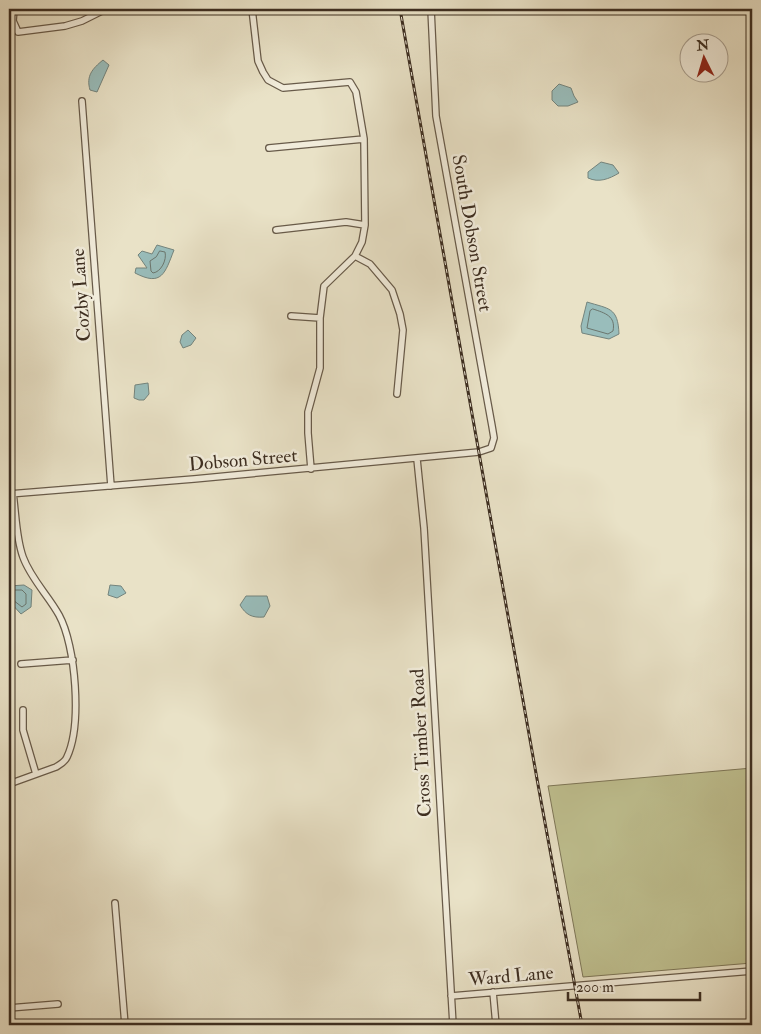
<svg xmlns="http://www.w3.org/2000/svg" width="761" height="1034" font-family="'IM FELL Double Pica',serif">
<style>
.green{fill:#bfc090;stroke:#7e7758}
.water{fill:#99bdbb;stroke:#74847d}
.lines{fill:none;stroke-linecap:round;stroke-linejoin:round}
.shore{stroke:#6b766e;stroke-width:1}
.minor-casing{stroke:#685b4a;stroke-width:8}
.minor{stroke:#f1ecdb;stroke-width:5.5}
.rail-casing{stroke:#3d2e21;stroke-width:3}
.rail{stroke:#f1ecdb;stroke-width:1;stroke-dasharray:4;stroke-linecap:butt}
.labels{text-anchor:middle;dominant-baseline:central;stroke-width:5;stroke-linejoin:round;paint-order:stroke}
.street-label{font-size:19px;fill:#3d2e21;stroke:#f1ecdb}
</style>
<rect width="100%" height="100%" fill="#e9e2c7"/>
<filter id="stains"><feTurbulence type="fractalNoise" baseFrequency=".004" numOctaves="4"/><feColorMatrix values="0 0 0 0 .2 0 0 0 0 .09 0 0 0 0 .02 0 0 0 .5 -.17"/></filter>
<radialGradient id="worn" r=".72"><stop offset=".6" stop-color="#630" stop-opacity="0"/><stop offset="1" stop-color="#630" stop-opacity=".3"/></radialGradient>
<path class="green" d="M752,768V963L583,977L548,786Z"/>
<path class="water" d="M103,60L109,65L97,92L90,90C86,76 92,69 103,60Z
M559,84L571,88L574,96L578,102L568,106H558L552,100V91Z
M601,162L613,165L619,173C609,179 599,183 588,178V172Z
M157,245L174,250C165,273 162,287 135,273L136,268H147L138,255L142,251L152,254Z
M587,302C609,309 618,307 619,334L609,339L582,333L581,326Z
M188,330L196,338L191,345L183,348L180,342L182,335Z
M148,383L149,394L144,400H139L134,398L135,385Z
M24,585L32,590L31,607L21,614L9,601V586Z
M110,585L121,586L126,593L117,598L108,595Z
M246,596H267L270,606L264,617C252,618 246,615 240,605Z"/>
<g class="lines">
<path class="shore" d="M160,251L165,252C167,260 161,272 153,273L151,271L150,261L156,257Z
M593,309C605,313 616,316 613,331L608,334L587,328L590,311Z
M9,590H22L26,594V604L22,607L13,600L9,599"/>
<g class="minor-casing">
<path id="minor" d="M14,9L13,21L18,32L65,26L82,21L106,9
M252,9L258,61L263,72L268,80L283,88L350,82L356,92L364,139L365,225L362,242L355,256L324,286L320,318V368L308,412V433L311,469
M82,101L111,486
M269,148L364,139
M276,230L346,222L365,225
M355,256L370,264L392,290L400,314L403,330L397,394
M291,316L320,318
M417,459L424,528L453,1025
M9,494L194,479L479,452L491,448L494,438L492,426L436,116L431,9
M21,664L73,660
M23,710V730L36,774
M9,784L56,767C61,764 65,762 67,757C82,725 76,646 59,615C48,595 31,579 23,557C16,538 16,514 13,493
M115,903L125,1025
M493,992L496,1025
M451,996L752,971
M9,1008L58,1004"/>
</g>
<use href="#minor" class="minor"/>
<g class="rail-casing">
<path id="rail" d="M400,9L537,779L582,1025"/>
</g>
<use href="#rail" class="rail"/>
</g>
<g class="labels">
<g class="street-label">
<text transform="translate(472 233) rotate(80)">South Dobson Street</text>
<text transform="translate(81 295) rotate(-94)">Cozby Lane</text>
<text transform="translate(243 460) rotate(-5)">Dobson Street</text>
<text transform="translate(421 743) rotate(-93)">Cross Timber Road</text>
<text transform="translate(511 976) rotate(-5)">Ward Lane</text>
</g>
</g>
<rect width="761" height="1034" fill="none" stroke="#e9e2c7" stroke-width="30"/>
<rect x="10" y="10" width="741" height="1014" fill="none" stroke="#3d2e21" stroke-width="2.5"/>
<rect x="15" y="15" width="731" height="1004" fill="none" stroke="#3d2e21"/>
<g transform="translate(704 58) rotate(355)"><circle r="24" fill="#f1ecdb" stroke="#a9a091"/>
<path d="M0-4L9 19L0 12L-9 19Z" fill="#8f2418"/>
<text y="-8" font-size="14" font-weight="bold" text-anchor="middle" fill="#3d2e21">N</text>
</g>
<path d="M568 992v8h132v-8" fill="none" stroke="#3d2e21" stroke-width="2.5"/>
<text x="576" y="992" font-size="15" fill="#3d2e21" stroke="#f1ecdb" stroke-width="4" paint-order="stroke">200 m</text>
<rect width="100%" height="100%" filter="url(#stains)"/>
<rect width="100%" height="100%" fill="url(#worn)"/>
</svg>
